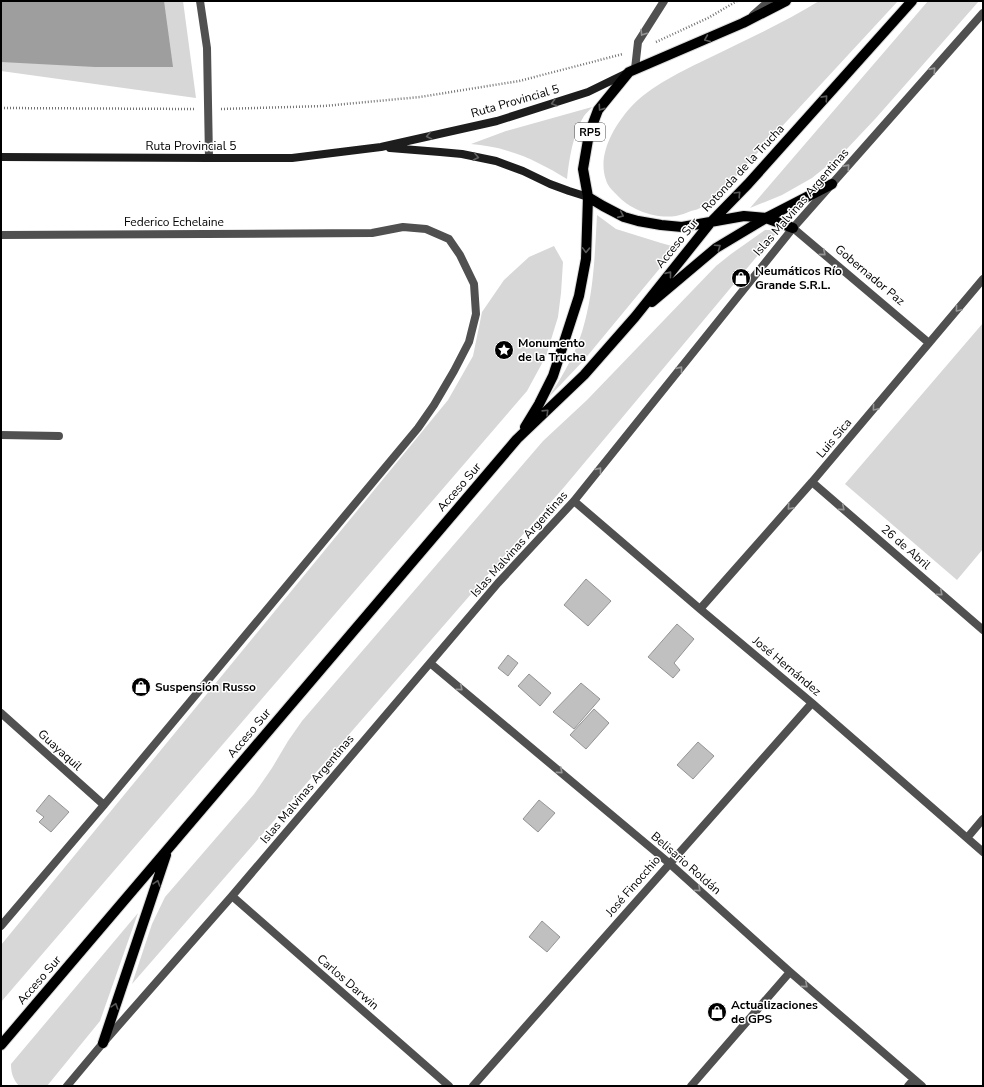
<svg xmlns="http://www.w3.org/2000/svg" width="984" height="1087" font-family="'Nunito Sans',sans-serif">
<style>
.green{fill:#d7d7d7}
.water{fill:#9e9e9e}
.building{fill:#c0c0c0;stroke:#949494}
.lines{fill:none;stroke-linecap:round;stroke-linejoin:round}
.primary-casing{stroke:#dbdbdb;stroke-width:12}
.path{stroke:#727272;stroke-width:2.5;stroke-dasharray:1 2;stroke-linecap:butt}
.lane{stroke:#505050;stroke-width:8}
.street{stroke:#505050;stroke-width:8}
.secondary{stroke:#1d1d1d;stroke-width:8}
.primary{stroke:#000;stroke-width:10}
.oneway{stroke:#969696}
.oneway2{stroke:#595959}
.oneway3{stroke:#616161}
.labels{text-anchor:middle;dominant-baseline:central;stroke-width:3;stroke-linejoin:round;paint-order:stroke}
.shield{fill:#fff;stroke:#4c4c4c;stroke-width:1}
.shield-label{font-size:11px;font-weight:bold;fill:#000}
.street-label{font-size:12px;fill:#000;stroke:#fff}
.poi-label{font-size:12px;font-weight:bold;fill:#000;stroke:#fff;text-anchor:start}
</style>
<rect width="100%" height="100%" fill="#fff"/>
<path class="green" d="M1,1H183L196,98L1,71Z
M819,1H898L725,188C718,195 711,202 702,207C699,209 695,210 691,211C686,213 681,215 676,216C655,219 630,210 616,194C612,190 607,185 606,180C597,155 614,126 630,108C650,86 682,71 709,58C745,40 784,23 819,1Z
M928,1H979L876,118L843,153L812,178L782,195L750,208Z
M592,107C590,110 586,113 584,116C573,133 569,160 567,179C549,168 529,157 508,151C496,147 483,145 471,144L506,131Z
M597,215L616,229L661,243L679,248L675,250L584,360L548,398C564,374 578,350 585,321C594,287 595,251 597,215Z
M765,230H779L565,486L132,984L152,924L165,897L254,794L272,768L288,741L302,721L543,441L587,400L716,266L731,254Z
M554,246L563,262L561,293L558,317L546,356L527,391L1,1002V945L448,400L473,356L482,312L504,280L529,257Z
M983,323V549L957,580L845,484Z
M138,913L100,1021L47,1086H19C13,1079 11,1073 11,1064Z"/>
<path class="water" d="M1,1H164L173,67H95L1,62Z"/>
<path class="building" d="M586,579L611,601L588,626L564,605Z
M677,624L694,639L674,663L680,670L673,678L648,657Z
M508,655L518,663L508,676L498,668Z
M529,674L551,693L540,706L518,686Z
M581,683L600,699L574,729L553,712Z
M594,709L609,723L586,749L570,735Z
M698,742L714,756L693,779L677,765Z
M49,795L69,812L51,832L39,822L44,817L36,811Z
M539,800L555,813L538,832L523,819Z
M542,921L560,937L547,952L529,937Z"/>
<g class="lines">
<g class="primary-casing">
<path id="primary" d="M786,1L743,23L629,72L598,110L589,134L583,169L588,197L603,206L624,217L638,221L661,225L682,227L744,216L766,218L793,228
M652,302L716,248L766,218L832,184
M525,427L539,404L553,376L579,296L586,259L588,197
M103,1043L166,855
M1,1045L517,439L584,375L635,317L711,222L748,184L912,1"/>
</g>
<path class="path" d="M656,42L708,18L737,1
M1,108L194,109
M221,109L324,106L420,97L519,81L623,54"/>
<path class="lane" d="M200,1L207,48L209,158
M635,69L638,42L664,1
M1,435L59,436"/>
<path class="street" d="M753,15L769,1
M793,228L929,343
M1,235L372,233L403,227L426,229L449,239L460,255L474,284L476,314L469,342L454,371L434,405L418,428L104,805L1,926
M812,482L983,630
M574,501L700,609L812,703L983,852
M700,609L812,482L983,279
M430,663L669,863L790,972L922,1086
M1,713L104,805
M967,838L983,819
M232,896L449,1086
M67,1086L103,1043L232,896L498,583L574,501L793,228L983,13
M473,1086L812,703
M691,1086L790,972
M908,1086L914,1079"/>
<path class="secondary" d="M390,148L440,152L462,154L496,161L523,171L550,184L569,191L588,197
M1,157L209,158H292L381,147L497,121L588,92L627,73"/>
<use href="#primary" class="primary"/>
</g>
<defs><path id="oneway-chevron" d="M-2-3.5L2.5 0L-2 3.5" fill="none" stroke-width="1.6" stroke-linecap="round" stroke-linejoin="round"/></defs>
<g class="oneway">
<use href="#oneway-chevron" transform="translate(643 33) rotate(122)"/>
<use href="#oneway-chevron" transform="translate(933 70) rotate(-48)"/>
<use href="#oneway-chevron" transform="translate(847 167) rotate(-48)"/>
<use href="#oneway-chevron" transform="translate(823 253) rotate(40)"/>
<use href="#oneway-chevron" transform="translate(958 309) rotate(130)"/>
<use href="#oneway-chevron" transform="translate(680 369) rotate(-51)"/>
<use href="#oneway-chevron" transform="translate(875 408) rotate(130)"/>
<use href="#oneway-chevron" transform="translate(599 470) rotate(-51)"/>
<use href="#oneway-chevron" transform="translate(790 507) rotate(132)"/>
<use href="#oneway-chevron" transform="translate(842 508) rotate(41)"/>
<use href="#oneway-chevron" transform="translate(940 593) rotate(41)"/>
<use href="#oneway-chevron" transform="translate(460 688) rotate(40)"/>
<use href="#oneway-chevron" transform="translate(560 771) rotate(40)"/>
<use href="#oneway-chevron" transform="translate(698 889) rotate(42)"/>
<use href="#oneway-chevron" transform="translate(805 985) rotate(41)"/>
</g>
<g class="oneway2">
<use href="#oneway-chevron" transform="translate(707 39) rotate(157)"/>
<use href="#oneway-chevron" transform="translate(825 98) rotate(-48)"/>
<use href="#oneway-chevron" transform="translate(601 108) rotate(125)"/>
<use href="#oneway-chevron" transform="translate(738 194) rotate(-46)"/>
<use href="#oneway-chevron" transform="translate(621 215) rotate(24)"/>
<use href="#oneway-chevron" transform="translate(718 247) rotate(-34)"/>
<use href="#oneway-chevron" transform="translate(586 250) rotate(92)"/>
<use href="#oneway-chevron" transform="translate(669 274) rotate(-51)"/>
<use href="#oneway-chevron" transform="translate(546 412) rotate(-44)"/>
<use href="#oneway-chevron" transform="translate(157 883) rotate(-72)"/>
<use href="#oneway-chevron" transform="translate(115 1006) rotate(-72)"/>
</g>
<g class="oneway3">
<use href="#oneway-chevron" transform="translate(554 103) rotate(162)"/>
<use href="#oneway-chevron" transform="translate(429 136) rotate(167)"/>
<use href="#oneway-chevron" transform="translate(476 157) rotate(11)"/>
</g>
<defs>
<g id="shop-disc" transform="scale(1)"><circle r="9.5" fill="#000" stroke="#fff"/><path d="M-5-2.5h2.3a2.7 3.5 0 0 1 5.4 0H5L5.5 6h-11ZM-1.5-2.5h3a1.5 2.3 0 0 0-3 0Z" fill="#fff"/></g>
<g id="sight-disc" transform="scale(1)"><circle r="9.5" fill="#000" stroke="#fff"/><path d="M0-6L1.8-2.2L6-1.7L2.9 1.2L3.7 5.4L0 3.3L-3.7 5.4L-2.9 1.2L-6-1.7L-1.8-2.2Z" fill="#fff"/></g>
</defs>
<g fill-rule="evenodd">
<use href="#shop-disc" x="741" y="278"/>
<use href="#sight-disc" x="504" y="350"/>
<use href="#shop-disc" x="141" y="687"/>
<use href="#shop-disc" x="717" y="1012"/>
</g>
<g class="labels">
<rect class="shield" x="575" y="123" width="30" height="18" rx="3"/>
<g class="shield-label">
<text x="590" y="132">RP5</text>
</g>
<g class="street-label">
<text transform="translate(515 101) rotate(-16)">Ruta Provincial 5</text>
<text x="191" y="146">Ruta Provincial 5</text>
<text transform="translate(743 168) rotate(-47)">Rotonda de la Trucha</text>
<text transform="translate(801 202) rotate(-49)">Islas Malvinas Argentinas</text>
<text x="174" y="222">Federico Echelaine</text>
<text transform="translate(677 243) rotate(-51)">Acceso Sur</text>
<text transform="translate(870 275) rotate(40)">Gobernador Paz</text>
<text transform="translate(834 438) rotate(-50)">Luis Sica</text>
<text transform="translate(459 487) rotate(-49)">Acceso Sur</text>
<text transform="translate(519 544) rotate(-48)">Islas Malvinas Argentinas</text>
<text transform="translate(906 547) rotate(41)">26 de Abril</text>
<text transform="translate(787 666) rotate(40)">José Hernández</text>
<text transform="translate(249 733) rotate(-50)">Acceso Sur</text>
<text transform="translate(60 750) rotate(42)">Guayaquil</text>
<text transform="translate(307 789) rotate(-50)">Islas Malvinas Argentinas</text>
<text transform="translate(686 863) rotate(41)">Belisario Roldán</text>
<text transform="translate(633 886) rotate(-49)">José Finocchio</text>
<text transform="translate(39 980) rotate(-49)">Acceso Sur</text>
<text transform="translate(348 982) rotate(41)">Carlos Darwin</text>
</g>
<g class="poi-label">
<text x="755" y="271">Neumáticos Río<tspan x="755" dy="14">Grande S.R.L.</tspan></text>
<text x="518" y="343">Monumento<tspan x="518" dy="14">de la Trucha</tspan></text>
<text x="155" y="687">Suspensión Russo</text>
<text x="731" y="1005">Actualizaciones<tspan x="731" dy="14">de GPS</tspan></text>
</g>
</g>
<rect width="984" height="1087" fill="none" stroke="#000000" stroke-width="4"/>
</svg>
